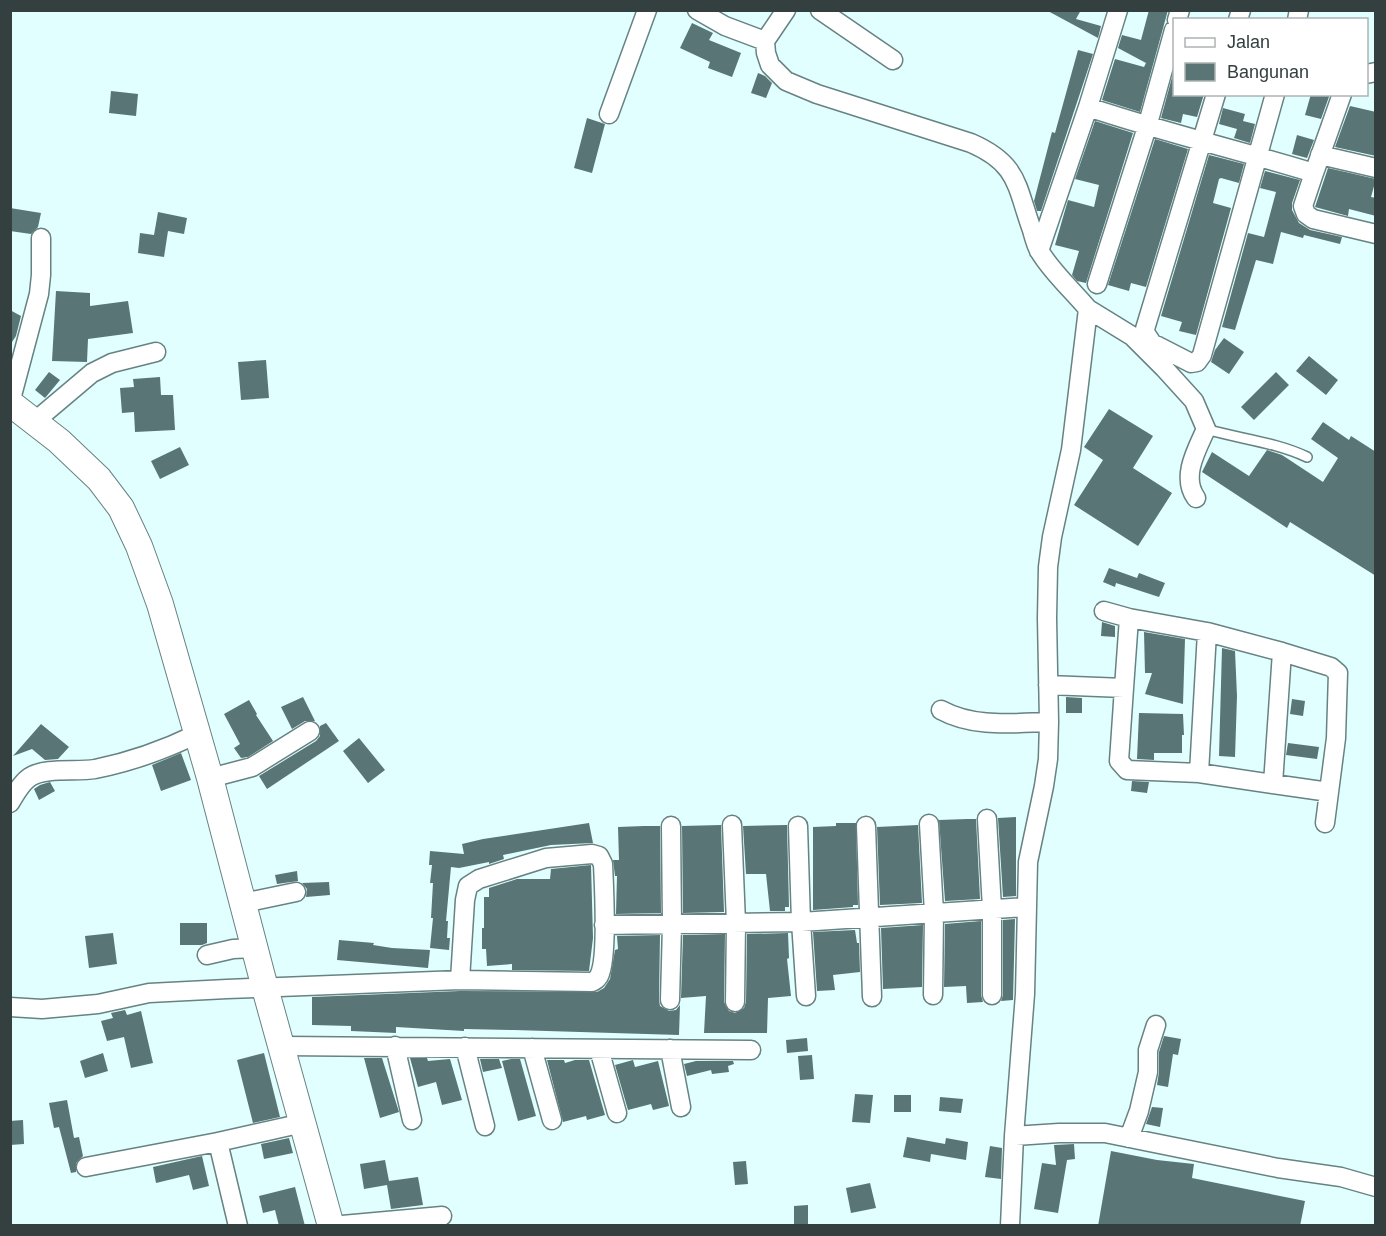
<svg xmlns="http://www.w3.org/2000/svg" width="1386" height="1236" font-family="Helvetica,sans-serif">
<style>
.building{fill:#5a7575}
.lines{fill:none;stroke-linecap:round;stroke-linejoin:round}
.lane-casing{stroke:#678282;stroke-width:12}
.street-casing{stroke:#678282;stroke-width:21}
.secondary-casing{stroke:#678282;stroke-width:28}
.lane{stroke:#fff;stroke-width:9}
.street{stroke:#fff;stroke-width:18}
.secondary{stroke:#fff;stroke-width:26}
</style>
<rect width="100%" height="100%" fill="#e1ffff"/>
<path class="building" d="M1046,10H1081L1076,19L1101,26L1098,38Z
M1149,10H1168L1140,112L1102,100L1115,59L1144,67L1146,63L1118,48L1122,35L1141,40Z
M692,23L713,33L709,40L741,53L732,77L708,68L710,62L680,48Z
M1078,50L1093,54L1041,211H1037L1034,201L1052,132L1055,133Z
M1174,70V94H1204L1197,117L1183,114L1181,123L1161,118Z
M758,73L765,76L772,83L766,98L751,93Z
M111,91L138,94L136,116L109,113Z
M1311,94H1330L1321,119L1305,115Z
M1350,106L1376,112V156L1335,147Z
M1223,108L1245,114L1243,121L1255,124L1250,143L1234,138L1237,129L1219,124Z
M587,118L605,124L592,173L574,168Z
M1095,121L1133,133L1086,283L1077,281L1072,275L1079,251L1055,245L1068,200L1094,207L1099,185L1075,179Z
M1297,135L1314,140L1307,158L1292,154Z
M1155,139L1188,149L1146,287L1131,283L1129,291L1108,285Z
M1209,155L1244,164L1239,183L1221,178L1219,179L1213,203L1231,208L1196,335L1179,331L1182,322L1161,316Z
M1328,168L1376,179L1371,197L1376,198V216L1349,209L1348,216L1315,207Z
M1265,171L1300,180L1292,203V210L1299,223L1310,230L1342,237L1340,244L1304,235L1303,238L1281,232L1273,264L1256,260L1235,330L1222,327L1248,233L1264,237L1276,192L1260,188Z
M10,208L41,213L38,227L31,234L10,231Z
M158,212L187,218L184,234L168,231L164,257L138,253L140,233L154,235Z
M56,291L90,293V306L128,301L133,333L88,339L87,362L52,361Z
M10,310L21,316L16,336L10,345Z
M1224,338L1244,352L1229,374L1211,362L1215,350Z
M1309,356L1338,380L1326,395L1296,371Z
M266,360L269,398L241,400L238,362Z
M49,372L60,380L45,398L35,390Z
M1276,372L1289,385L1254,420L1241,407Z
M160,377L161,395H173L175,430L135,432L134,412L122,413L120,388L134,387L133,379Z
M1109,409L1153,436L1133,468L1172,493L1138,546L1074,505L1103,460L1084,447Z
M1323,422L1349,440L1351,436L1376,452V576L1290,522L1287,528L1202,472L1212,452L1249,476L1267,450L1282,455L1323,482L1338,458L1311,439Z
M180,447L189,465L160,479L151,461Z
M1109,568L1137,578L1139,573L1165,583L1159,597L1116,583L1115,587L1103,582Z
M1102,622L1115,626V637L1101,636Z
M1144,632L1185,639L1183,704L1145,694L1152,673H1145Z
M1222,648L1235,651L1237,696L1235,757L1219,756Z
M303,697L315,721H305L292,729L281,707Z
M1066,697L1082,698V713H1066Z
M1292,699L1305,701L1303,716L1290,714Z
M249,700L257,714L256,715L273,741L248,757L241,758L234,748L240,744L224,714Z
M1139,713L1183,714L1184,735H1182V753H1154V760L1137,759Z
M326,723L339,741L267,789L259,776L316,741L320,736V726Z
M41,724L69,747L58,759L45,760L32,749L13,756Z
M359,738L385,770L368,783L343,751Z
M1288,743L1319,747L1317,759L1286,755Z
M181,753L191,780L161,791L152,765Z
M1132,781L1149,782L1147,793L1131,791Z
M50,782L55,791L39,800L34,789L40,785Z
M1016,817V896L1003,897L998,818Z
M967,819H976L980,899L945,901L939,820Z
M589,823L593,843L551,845L503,855L504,859L489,864V862L459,868L451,867L446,921H448L447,938H450L449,950L430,948L433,918H431L433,883H430L432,865H429L430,851L464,854L462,844L483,839Z
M836,823H856L858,905H853V907L813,910V827L836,826Z
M721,825L724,912L683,913L682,826Z
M787,825L789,907H785V911H770L766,874H746L743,826Z
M918,825L922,903L880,905L877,827Z
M644,826H660L661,913L616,914L617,876H615L613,860H619L618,827Z
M591,865L593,938L589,971L512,970V964L487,966L486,949H482V928H484V897H489V888L517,879H550L551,869Z
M297,871L298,881L277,884L275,875Z
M329,882L330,895L306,897L307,889L302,883Z
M1015,919L1013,1000L1001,1001L1003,995V920Z
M981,921V995L983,1002L967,1003L966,986L944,987L945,924Z
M180,923H207V943L202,945H180Z
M923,925L922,987L883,989L881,928Z
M855,930L857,943H859L860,972L833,975L835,990L817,991L813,932Z
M113,933L117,964L89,968L85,936Z
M788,933L789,958L787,959L791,996L768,998L767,1033H704L706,996L681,998L683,935L725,934L724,1002L729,1011L735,1013L744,1008L746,1002L747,934Z
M660,935L659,1000L660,1006L669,1011L676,1010L680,1005L679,1035L514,1030L464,1029V1031L396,1027V1033L351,1031V1026L312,1025V997L460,991L597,992L604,988L610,979L615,950L618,949L617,936Z
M339,940L374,943L373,945L392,948L430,950L428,968L337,960Z
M125,1010L127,1015L141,1011L153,1063L131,1068L124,1037L107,1041L101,1021L113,1018L111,1013Z
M1164,1036L1181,1039L1178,1055L1173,1054L1168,1087L1157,1085L1159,1072V1052Z
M807,1038L808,1051L787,1053L786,1040Z
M103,1053L108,1071L85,1078L80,1061Z
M264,1053L280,1117L253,1123L237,1060Z
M812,1055L814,1079L800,1080L798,1056Z
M364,1058H382L399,1112L380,1118Z
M410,1058H427L428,1061L450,1059L462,1100L442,1105L436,1082L418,1087Z
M480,1059H499L502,1068L483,1072Z
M511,1059H520L536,1116L518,1121L502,1061Z
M547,1060H564L565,1063L575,1060H589L605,1115L587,1120L586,1116L563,1122Z
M633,1060L635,1067L658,1061L669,1106L653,1110L651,1104L628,1110L615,1065Z
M696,1061H733L734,1064L728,1066L729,1072L712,1074L711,1070L687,1076L684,1064Z
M855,1094L873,1095L870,1123L852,1122Z
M894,1095H911V1112H894Z
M940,1097L963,1099L961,1113L939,1111Z
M67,1100L74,1138L79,1137L83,1156L76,1163V1172L71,1173L59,1127L54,1128L49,1103Z
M1152,1107L1163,1108L1160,1127L1146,1124Z
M23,1120L24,1144L10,1145V1121Z
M907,1137L945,1144L946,1138L968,1142L966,1160L931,1154L930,1162L903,1157Z
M289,1138L293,1153L264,1159L261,1144Z
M1074,1144L1075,1159L1067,1160L1058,1213L1034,1209L1042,1163L1056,1165L1054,1145Z
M990,1146L1002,1148L1001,1179L985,1177Z
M1111,1151L1157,1160L1194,1164L1192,1178L1305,1201L1300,1226H1098Z
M202,1156L209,1186L193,1190L189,1175L156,1183L153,1167Z
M385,1160L389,1181L418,1177L423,1205L391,1209L387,1185L364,1189L360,1164Z
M746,1161L748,1184L735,1185L733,1162Z
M870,1183L876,1208L851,1213L846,1188Z
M295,1187L305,1226H279L275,1210L263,1213L259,1196Z
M808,1205V1226H794V1206Z"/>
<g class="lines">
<g class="lane-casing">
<path id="lane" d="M1206,429C1240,439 1275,442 1307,457"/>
</g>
<g class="street-casing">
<path id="street" d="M697,10L725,26L765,41
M786,10L765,41L766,53L770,65L786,81L817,94L971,143C1019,164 1016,186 1032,230C1034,237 1036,246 1040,252C1052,272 1073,291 1088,309L1071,450L1052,537L1048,567L1047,618L1049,722L1048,759L1044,786L1028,862L1025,994L1014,1136L1010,1226
M820,10L893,60
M1177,20L1180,10
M1238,20L1241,10
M1297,20L1299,10
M1366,74L1376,72
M1216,94L1145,329L1146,334L1152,343L1191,363L1197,362L1202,355L1275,94
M1088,107C1162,132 1239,150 1314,173L1303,206L1306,214L1313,219L1376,234
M609,114L647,10
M1320,155L1376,168
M1314,173L1342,94
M1039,251L1088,107L1118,10
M1097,284L1147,127L1174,30
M1088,309L1132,336L1164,368L1194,401L1206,429C1196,451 1181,477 1196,498
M10,403L39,294L41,275V238
M34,422L92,373L112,363L156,352
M1104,611L1129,618L1207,632L1282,652L1273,784L1199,773L1127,770L1119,761L1124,688
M1282,652L1331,667L1338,673L1336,738L1325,823
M1048,685L1124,688L1129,618
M941,710C974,728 1013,723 1049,722
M1199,773L1207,632
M210,778L252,767L310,731
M1273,784L1329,792
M10,803C15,794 22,782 30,777C45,767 77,772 95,769C130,762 164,750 197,734
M987,819L992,909V995
M929,824L934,913L933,995
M732,825L736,923L735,1002
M798,826L801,922L806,996
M866,826L872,997
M243,903L296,892
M604,925L801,922L1027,907
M207,955L233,949L255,948
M670,1000L672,925L671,826
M10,1007L42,1009L98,1004L149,993L227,989L460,980L592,982C596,980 596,980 599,976C608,959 604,886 603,864L599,856L592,854L546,858L479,879L468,886L465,900L460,980
M283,1046L751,1050
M395,1046L412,1120
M465,1047L485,1126
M532,1048L552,1120
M599,1049L617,1113
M670,1049L681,1107
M1014,1136L1059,1133H1105L1278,1168L1341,1177L1376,1187
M1129,1138L1139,1111L1148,1072V1050L1156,1025
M218,1142L238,1226
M86,1167L218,1142L303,1123
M331,1226L442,1216"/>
</g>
<g class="secondary-casing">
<path id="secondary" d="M10,403L59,441L99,479L121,508L139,546L160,604L210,778L265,988L331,1226"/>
</g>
<use href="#lane" class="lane"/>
<use href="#street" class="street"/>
<use href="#secondary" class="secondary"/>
</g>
<rect width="1386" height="1236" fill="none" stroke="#344040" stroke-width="24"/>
<rect x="1173" y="18" width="195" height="78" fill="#ffffff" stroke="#aeb3b3" stroke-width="1.5"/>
<rect x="1185" y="38" width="30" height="9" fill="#ffffff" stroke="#aeb3b3" stroke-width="1.5"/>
<text x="1227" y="48" font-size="18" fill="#344040">Jalan</text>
<rect x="1185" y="63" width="30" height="18" fill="#5a7575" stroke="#aeb3b3" stroke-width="1.5"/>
<text x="1227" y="78" font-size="18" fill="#344040">Bangunan</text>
</svg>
